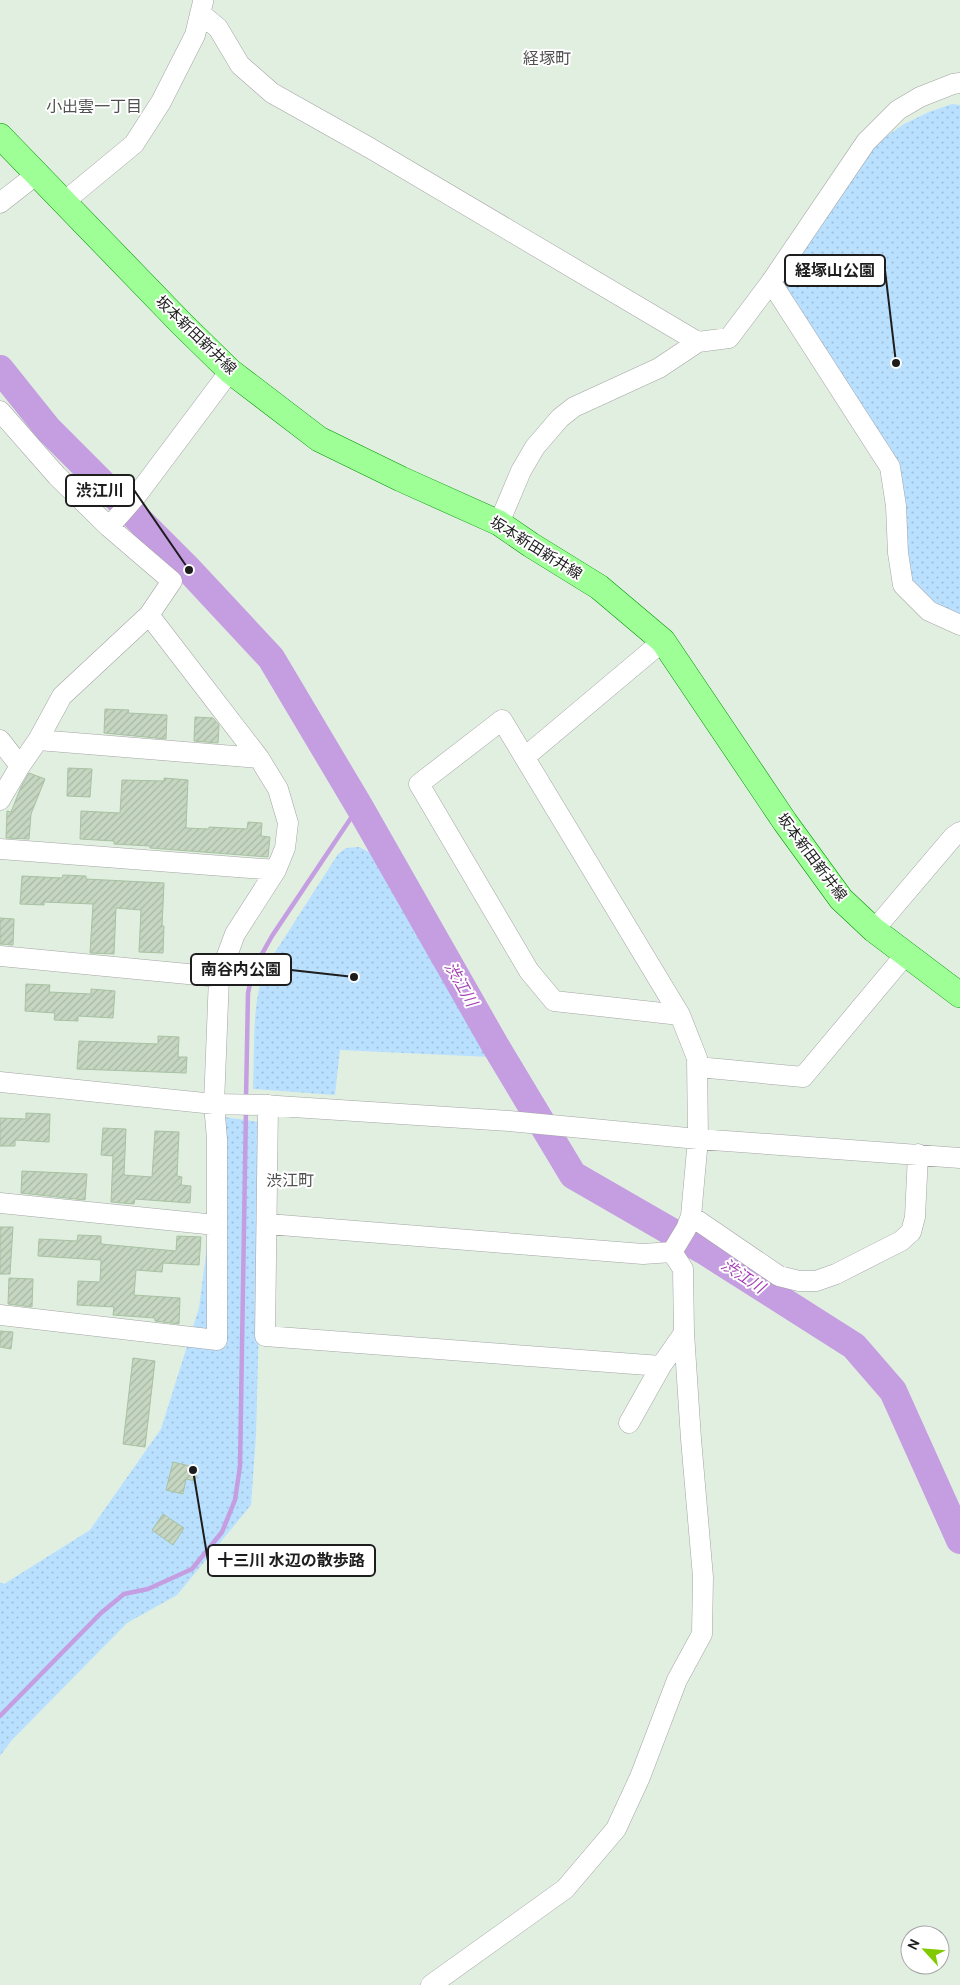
<svg xmlns="http://www.w3.org/2000/svg" width="960" height="1985" font-family="Cabin,'Noto Sans JP',sans-serif">
<style>
.park{fill:url(#park-dots)}
.lines{fill:none;stroke-linecap:round;stroke-linejoin:round}
.stream{stroke:#c59de1;stroke-width:4.5}
.river{stroke:#c59de1;stroke-width:28}
.building{fill:url(#building-hatch);stroke:#a8c2a2}
.minor-casing{stroke:#a4a4a4;stroke-width:21}
.major-casing{stroke:#009504;stroke-width:26}
.minor{stroke:#fff;stroke-width:20}
.major{stroke:#9eff96;stroke-width:25}
.labels{text-anchor:middle;dominant-baseline:central;stroke-width:4;stroke-linejoin:round;paint-order:stroke}
.street-label{font-size:15px;fill:#1d1d1d;stroke:#fff}
.neighbourhood-label{font-size:16px;fill:#505050;stroke:#fff}
.water-label{font-size:16px;font-style:italic;fill:#a540b5;stroke:#fff}
.leader{fill:none;stroke:#1d1d1d;stroke-width:2}
.callout-dot{fill:#1d1d1d;stroke:#fff;stroke-width:2}
.callout{fill:#fff;stroke:#1d1d1d;stroke-width:2}
.callout-label{font-size:16px;text-anchor:middle;font-weight:bold;fill:#1d1d1d}
</style>
<defs>
<pattern id="park-dots" width="8" height="8" patternUnits="userSpaceOnUse" patternTransform="scale(1.25)"><rect width="8" height="8" fill="#b9e0ff"/><path d="M2 2h.1M6 6h.1" fill="none" stroke="#9fc0da" stroke-width="1.8" stroke-linecap="round"/></pattern>
<pattern id="building-hatch" width="6" height="6" patternUnits="userSpaceOnUse" patternTransform="scale(1.25)"><rect width="6" height="6" fill="#c5d6c1"/><path d="M-1 1l2-2M0 6l6-6M5 7l2-2" fill="none" stroke="#a9b7a5"/></pattern>
</defs>
<rect width="100%" height="100%" fill="#e1efe1"/>
<path class="park" d="M952,104L960,105V616L938,605L911,582L905,555L902,483L781,282L871,147L904,124L929,112Z
M359,847L377,856L490,1057L340,1050L335,1095L253,1089C255,1049 251,1006 265,968L338,854L346,848Z
M224,1117L260,1122V1285L256,1435L251,1505L177,1595L127,1623L12,1740L0,1756V1582L4,1584L90,1530L161,1429L199,1308Z"/>
<g class="lines">
<path class="stream" d="M246,1099L248,993L253,970L272,936L359,806
M0,1716L101,1613L124,1594L148,1589L192,1569L222,1532L235,1500L240,1466L246,1109"/>
<path class="river" d="M0,369L48,429L189,570L271,658L359,806L495,1045L573,1175L703,1250L854,1346L893,1391L960,1540"/>
</g>
<path class="building" d="M105,709L129,710L128,713L167,715L166,739L104,733Z
M195,717L213,718L219,725L218,743L194,741Z
M68,768L92,769L90,797L67,796Z
M29,773L45,779L31,814L29,839L6,838L7,811L11,812L21,787Z
M164,778L188,780L186,828L209,829V827L247,829L248,822L262,823L261,836L270,837L268,857L150,848V846L114,844V841L80,839L81,811L120,813L122,780L164,781Z
M63,875L86,876V879L164,883L162,926H164L163,953L139,952L141,910L116,908L114,954L90,953L93,904L44,902V905L20,904L22,876L62,878Z
M0,918L14,919L13,945L0,944Z
M26,984L50,985L49,992L91,994V989L115,991L113,1018L78,1016V1021L54,1020L55,1013L25,1011Z
M158,1036L179,1037L178,1057H187L186,1073L77,1069L79,1041L158,1044Z
M26,1113L50,1114L49,1142L15,1140V1146H0V1118L26,1119Z
M103,1128L126,1129L124,1175L152,1177L155,1131L179,1132L177,1176L182,1177L181,1185L191,1186L190,1203L135,1199L134,1204L111,1202L113,1156L101,1155Z
M22,1171L87,1174L85,1200L21,1193Z
M0,1227H13L10,1274H0Z
M78,1235L101,1236V1244L176,1251L177,1236L201,1237L199,1265L163,1263L162,1272L136,1270L134,1295L180,1298L179,1324L155,1321V1318L113,1315L114,1307L77,1305L78,1281L100,1282L101,1260L38,1256L39,1239L77,1241Z
M9,1278L33,1279L32,1307L8,1304Z
M0,1331L13,1332L11,1349L0,1347Z
M133,1358L155,1361L145,1447L123,1444Z
M173,1462L198,1468L195,1481L186,1479L183,1494L166,1490Z
M163,1514L184,1528L173,1545L152,1530Z"/>
<g class="lines">
<g class="minor-casing">
<path id="minor" d="M200,13L218,28L240,65L272,93L370,148L698,342
M65,201L134,144L161,102L195,35L203,2
M0,203L37,174
M771,282L890,467L896,506L898,553L903,585L929,611L960,625
M0,411L57,476L109,527L172,581L149,615L62,696L38,740L20,766L0,800
M499,523L521,471L535,447L560,418L574,407L659,368L698,342L729,338L771,282L866,142L898,110L920,97L953,84L960,83
M109,527L137,495L230,371
M0,740L20,766
M38,740L259,758
M525,757L663,641
M0,849L276,870
M874,930L953,837L960,832
M0,956L219,977
M698,1067L803,1077L906,954
M0,1082L214,1104L262,1105L509,1121L698,1139L960,1158
M268,1105L265,1336L661,1366L684,1333
M0,1203L216,1225
M691,1216L779,1276L799,1281H816L836,1274L901,1241L911,1232L915,1217L918,1154
M268,1224L643,1254L672,1252
M672,1252L686,1229L691,1216L698,1139L697,1058L680,1015L502,720L419,784L529,971L554,1001L680,1015
M0,1315L217,1340V1139L214,1104L219,977L235,934L276,870L285,848L288,823L278,789L259,758L149,615
M629,1423L661,1366
M431,1985L565,1889L616,1829L640,1777L677,1680L702,1634L703,1577L691,1439L684,1333L683,1269L672,1252"/>
</g>
<g class="major-casing">
<path id="major" d="M0,136L181,323L230,371L319,439L401,479L499,523L531,545L599,587L663,641L785,822L841,899L874,930L960,995"/>
</g>
<use href="#minor" class="minor"/>
<use href="#major" class="major"/>
</g>
<g class="labels">
<g class="street-label">
<text transform="translate(196 335) rotate(44)">坂本新田新井線</text>
<text transform="translate(536 548) rotate(32)">坂本新田新井線</text>
<text transform="translate(812 857) rotate(53)">坂本新田新井線</text>
</g>
<g class="neighbourhood-label">
<text x="547" y="58">経塚町</text>
<text x="94" y="106">小出雲一丁目</text>
<text x="290" y="1180">渋江町</text>
</g>
<g class="water-label">
<text transform="translate(461 984) rotate(60)">渋江川</text>
<text transform="translate(743 1276) rotate(33)">渋江川</text>
</g>
</g>
<path class="leader" d="M896 363L885 270M189 570L134 490M354 977L291 970M193 1470L208 1561"/>
<g class="callout-dot">
<circle cx="896" cy="363" r="5"/>
<circle cx="189" cy="570" r="5"/>
<circle cx="354" cy="977" r="5"/>
<circle cx="193" cy="1470" r="5"/>
</g>
<g class="callout">
<rect x="785" y="255" width="100" height="31" rx="5"/>
<rect x="66" y="475" width="68" height="31" rx="5"/>
<rect x="191" y="954" width="100" height="31" rx="5"/>
<rect x="208" y="1545" width="167" height="31" rx="5"/>
</g>
<g class="callout-label">
<text x="835" y="276">経塚山公園</text>
<text x="100" y="496">渋江川</text>
<text x="241" y="975">南谷内公園</text>
<text x="291" y="1566">十三川 水辺の散歩路</text>
</g>
<g transform="translate(925 1950) rotate(296)"><circle r="24" fill="#ffffff" stroke="#a5a5a5"/>
<path d="M0-4L9 19L0 12L-9 19Z" fill="#81c900"/>
<text y="-8" font-size="14" font-weight="bold" text-anchor="middle" fill="#1d1d1d">N</text>
</g>
</svg>
